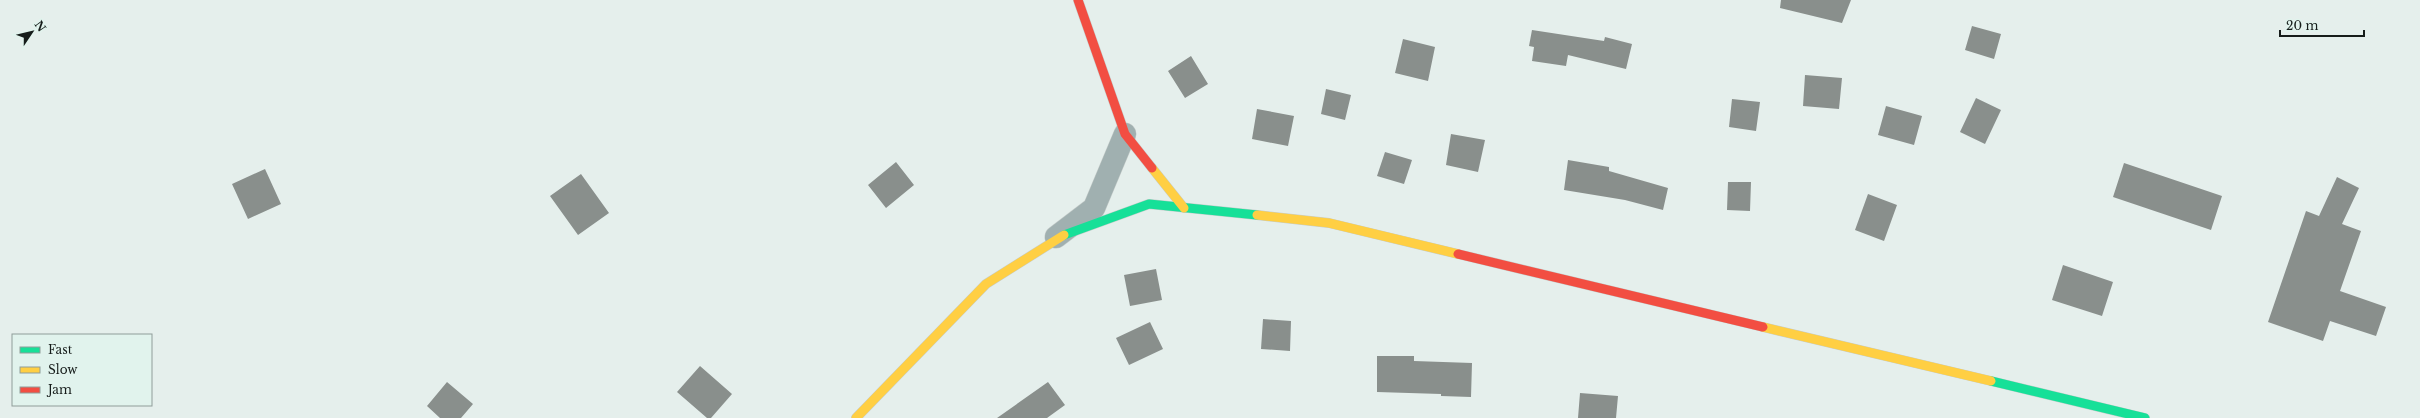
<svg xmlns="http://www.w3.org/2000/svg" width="2420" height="418" font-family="'Libre Baskerville',serif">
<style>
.building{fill:#898f8c}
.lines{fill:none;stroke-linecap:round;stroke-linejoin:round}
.street-casing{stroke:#c5ccca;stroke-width:23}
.fast-casing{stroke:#c5ccca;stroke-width:10}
.slow-casing{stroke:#c5ccca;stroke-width:10}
.jam-casing{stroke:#c5ccca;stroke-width:10}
.street{stroke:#a0b0b0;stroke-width:22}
.fast{stroke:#16e098;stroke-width:9}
.slow{stroke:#ffcf43;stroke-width:9}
.jam{stroke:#f24e42;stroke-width:9}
</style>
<rect width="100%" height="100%" fill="#e5efec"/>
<path class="building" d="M1781,0H1851L1842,23L1780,8Z
M1972,26L2001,34L1994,59L1965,50Z
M1532,30L1604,41L1605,37L1632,44L1626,69L1568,55L1566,66L1532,61L1534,47L1529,46Z
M1403,39L1435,47L1428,81L1395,73Z
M1191,56L1208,84L1185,98L1168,71Z
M1805,75L1842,78L1839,109L1803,106Z
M1326,89L1351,95L1345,120L1321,114Z
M1976,98L2001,110L1985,144L1960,132Z
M1732,99L1760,102L1756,131L1729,127Z
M1886,106L1922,116L1914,145L1878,135Z
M1257,109L1294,116L1288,146L1252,139Z
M1451,134L1485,140L1478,172L1446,165Z
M1385,152L1412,160L1404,184L1377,176Z
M1568,160L1609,167V171L1668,188L1663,210L1625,200L1564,190Z
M896,162L914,185L886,208L868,185Z
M2124,163L2222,196L2211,230L2113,197Z
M265,169L281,204L248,219L232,184Z
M581,174L609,213L578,235L550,196Z
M2337,177L2359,188L2342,224L2361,231L2340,291L2386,307L2376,336L2330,321L2323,341L2268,322L2306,211L2319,216Z
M1728,182H1751L1750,211L1727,210Z
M1868,194L1897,205L1884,241L1855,230Z
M2063,265L2113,282L2102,316L2052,300Z
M1156,269L1162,300L1130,306L1124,275Z
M1263,319L1291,321L1290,351L1261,349Z
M1150,322L1163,349L1129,365L1116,338Z
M1377,356H1414V361L1472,363L1471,397L1441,396V394L1377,392Z
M700,366L732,394L711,418H707L677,392Z
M447,382L473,404L461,418H440L427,406Z
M1048,382L1065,405L1047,418H997Z
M1580,393L1618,396L1616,418H1578Z"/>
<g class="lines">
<g class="street-casing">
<path id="street" d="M1056,237L1094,208L1125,134"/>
</g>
<g class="fast-casing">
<path id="fast" d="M1064,235L1149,204L1257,215
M1991,381L2145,418"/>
</g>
<g class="slow-casing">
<path id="slow" d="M1152,168L1184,208
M1257,215L1329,223L1458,254
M1763,327L1991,381
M856,418L986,284L1064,235"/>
</g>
<g class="jam-casing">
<path id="jam" d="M1078,0L1125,134L1152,168
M1458,254L1763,327"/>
</g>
<use href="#street" class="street"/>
<use href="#fast" class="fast"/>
<use href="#slow" class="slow"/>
<use href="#jam" class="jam"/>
</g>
<rect x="12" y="334" width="140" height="72" fill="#e1f3ed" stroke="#909d99"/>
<rect x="20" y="347" width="20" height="6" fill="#16e098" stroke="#909d99"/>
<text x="48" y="354" font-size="12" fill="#161c1a">Fast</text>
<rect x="20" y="367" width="20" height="6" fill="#ffcf43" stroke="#909d99"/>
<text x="48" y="374" font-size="12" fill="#161c1a">Slow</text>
<rect x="20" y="387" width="20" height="6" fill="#f24e42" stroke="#909d99"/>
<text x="48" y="394" font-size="12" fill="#161c1a">Jam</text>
<g transform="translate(32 32) rotate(55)" stroke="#e1f3ed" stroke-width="3" paint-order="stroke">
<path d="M0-3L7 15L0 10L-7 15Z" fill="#161c1a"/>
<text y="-6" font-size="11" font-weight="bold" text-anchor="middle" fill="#161c1a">N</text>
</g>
<path d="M2280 30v6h84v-6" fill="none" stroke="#161c1a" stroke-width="2"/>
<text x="2286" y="30" font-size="12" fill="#161c1a" stroke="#e1f3ed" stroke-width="3" paint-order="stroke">20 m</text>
</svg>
